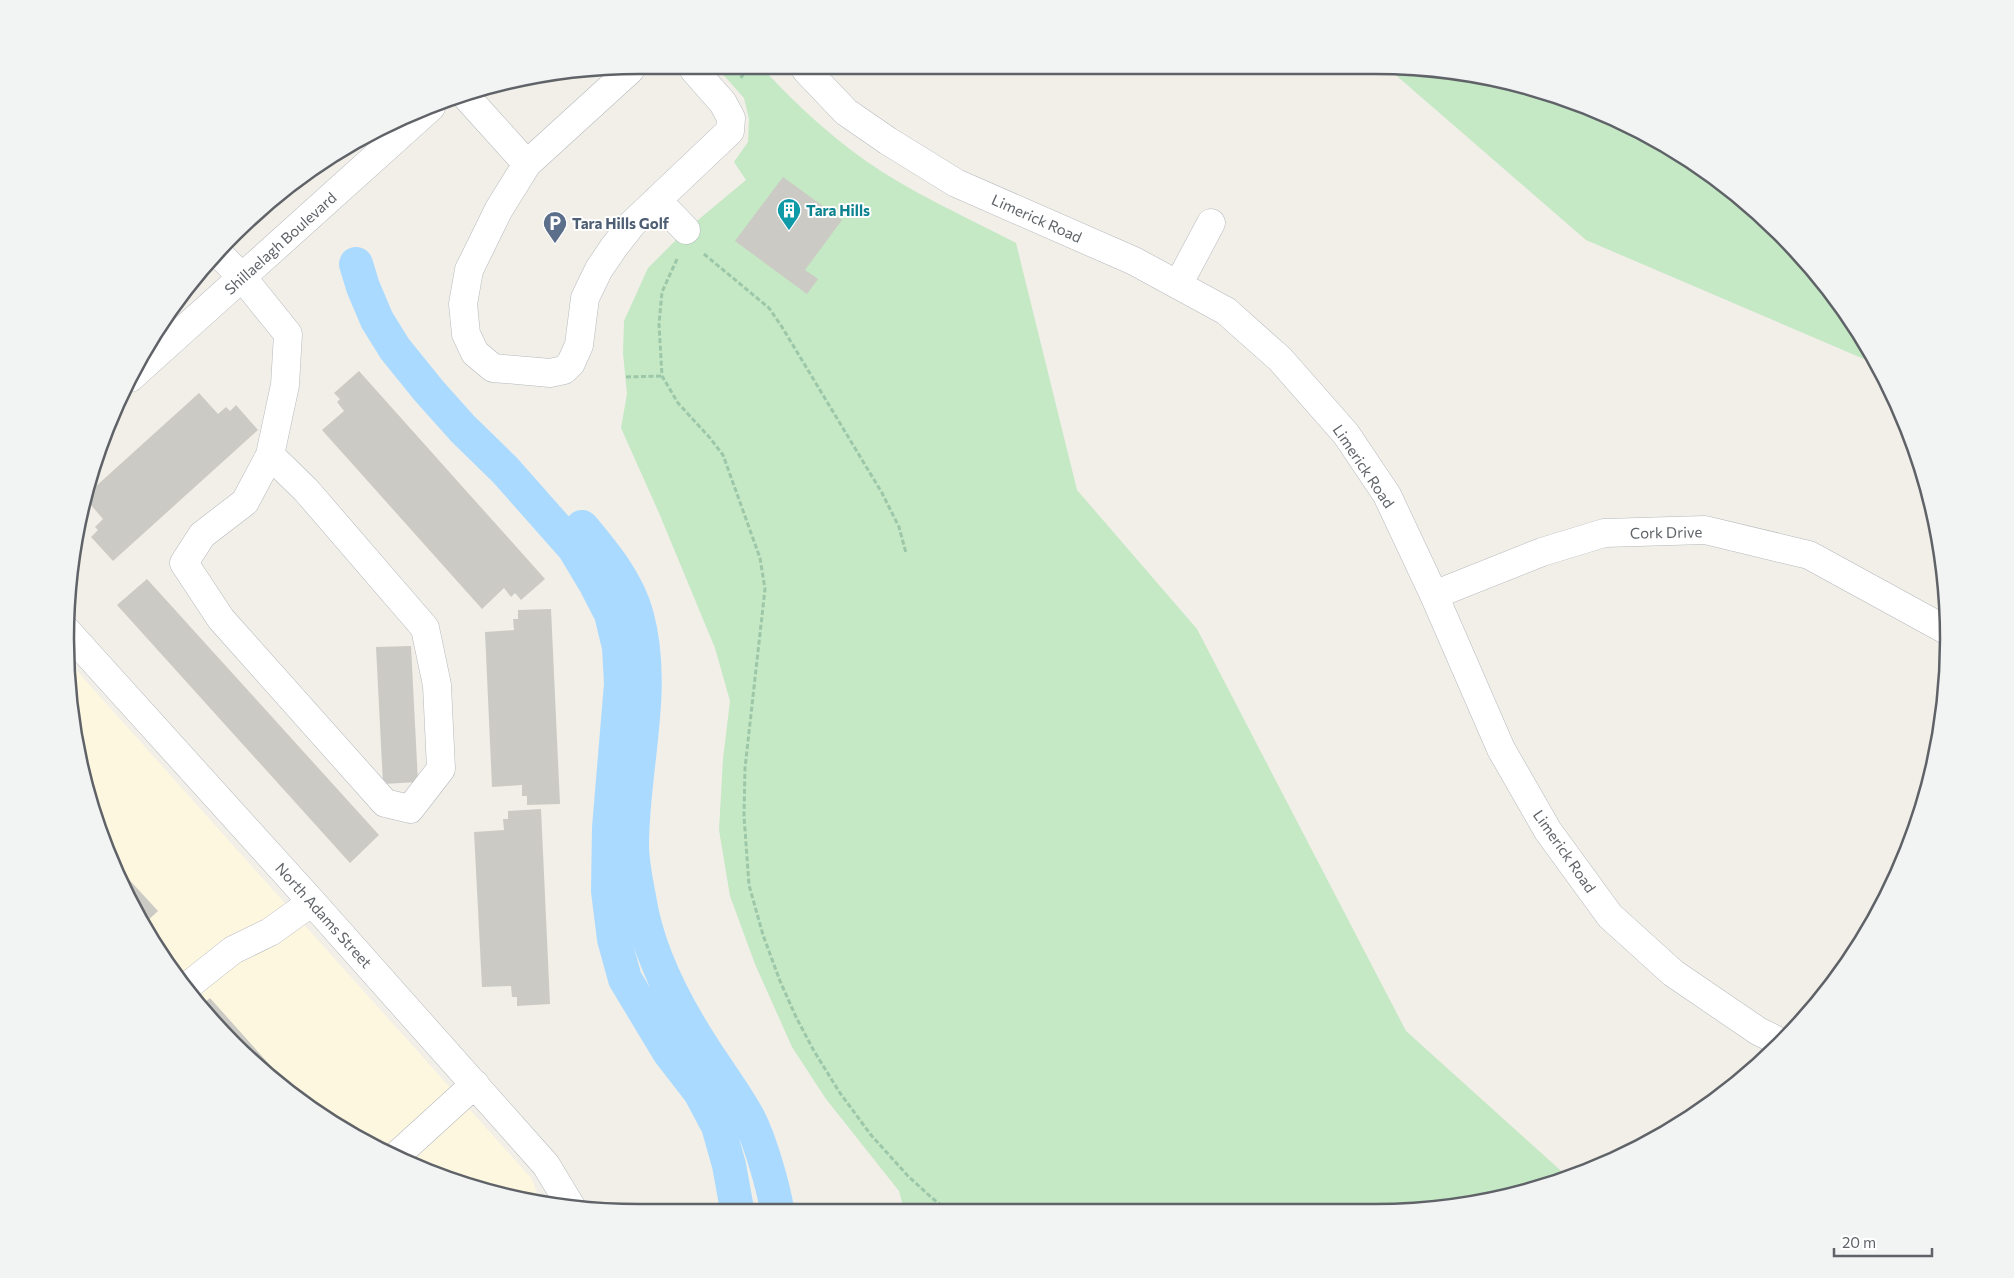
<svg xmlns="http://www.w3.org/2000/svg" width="2014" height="1278" font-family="Commissioner,sans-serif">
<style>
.commercial{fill:#fef7e0}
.grass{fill:#c5e8c5}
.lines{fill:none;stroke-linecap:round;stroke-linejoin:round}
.canal{stroke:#aadaff;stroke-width:34}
.building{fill:#cccac5}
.minor-casing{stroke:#b5b8bc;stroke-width:29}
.path{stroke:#9cc7a9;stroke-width:3;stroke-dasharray:5 2.5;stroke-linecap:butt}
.minor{stroke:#fff;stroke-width:28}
.labels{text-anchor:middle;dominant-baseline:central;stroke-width:4;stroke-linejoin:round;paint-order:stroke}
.culture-label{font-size:15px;font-weight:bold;fill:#0d838f;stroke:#fff;text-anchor:start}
.street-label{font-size:15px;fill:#5f6368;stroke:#fff}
.service-label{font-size:15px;font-weight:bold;fill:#4e5e75;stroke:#fff;text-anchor:start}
.rim{fill:none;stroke:#5f6368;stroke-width:2.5}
</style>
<rect width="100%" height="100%" fill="#f1efe8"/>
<path class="commercial" d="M68,661L531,1178L541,1202L420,1169L289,1094L208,1018L162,958L124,893L85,788Z"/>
<path class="grass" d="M719,70H764C795,103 829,135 866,161C912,193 966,217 1016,243L1077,490L1197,629L1406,1031L1569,1178L1559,1183L1413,1212L904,1210L899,1191L826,1099L792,1047L755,964L730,896L719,830L723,759L730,701L715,648L659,513L621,428L627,394L623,353L624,321L648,268L686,230L746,180L734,162L748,142L749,119L744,98Z
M1390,70H1450L1595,109L1725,184L1807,261L1872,352L1878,365L1586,240Z"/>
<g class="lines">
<path class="canal" d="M356,264L363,287L377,320L395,349L429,391L463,429L505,470L574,548L595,583L611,614L619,647L621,684L609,828L608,891L614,939L625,979L669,1052L700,1092L718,1126L729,1165L737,1209
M582,527C604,553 628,582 637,616C657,690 632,769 632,845C632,862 636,881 639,897C647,950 673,1001 702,1046C717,1070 735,1093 749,1119C760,1140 773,1186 777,1209"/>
</g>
<path class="building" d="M783,177L842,220L805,270L818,279L807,294L735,241Z
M359,371L545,579L521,600L515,593L511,597L504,588L482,609L322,430L344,411L337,402L340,399L334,393Z
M199,393L218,414L226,407L230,411L236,405L258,430L113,561L91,537L98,530L95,527L103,519L84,497Z
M147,579L379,835L350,863L117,605Z
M551,609L560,804L527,805V796H522V785L492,787L485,632L514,630L513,619H518V610Z
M411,646L418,782L383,784L376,647Z
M541,809L550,1004L517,1006V997H512L511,986L482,987L474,832L504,830L503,819H508V811Z
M112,861L158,911L143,925L124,893Z
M210,998L303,1102L289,1094L208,1018L200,1007Z"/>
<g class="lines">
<g class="minor-casing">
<path id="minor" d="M630,70L527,164L499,209L469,270L463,304L466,334L475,353L493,368L550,373L564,370L571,363L579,345L585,298L599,269L614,247L632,224L730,131L731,118L723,103L694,70
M806,70L846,112L888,141L956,183L1134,261L1226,311L1280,359L1346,434L1387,495L1434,595L1501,749L1548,831L1610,916L1673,973L1758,1031L1780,1042
M463,93L527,164
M657,200L686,230
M217,252L242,277L288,334L285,385L270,455
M1178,285L1211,223
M130,378L431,107
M270,455L306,490L425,628L437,685L441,769L410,809L385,803L221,619L184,563L202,535L245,502Z
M1434,595L1542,552L1604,533L1705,530L1809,555L1946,630
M66,630L312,902L546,1165L572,1208
M185,988L233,950L270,932L312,902
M396,1156L475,1084"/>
</g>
<path class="path" d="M741,78L745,70
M704,254L769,308L782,327L882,493L899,527L906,553
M677,259L662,292L659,324L662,376L678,403L710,438L723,455L760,558L765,589L745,768L744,816L749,885L763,935L780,981L796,1017L814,1051L840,1093L871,1135L908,1176L932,1198L947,1210
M626,377L662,376"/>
<use href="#minor" class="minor"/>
</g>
<defs>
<g id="building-pin" transform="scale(1.25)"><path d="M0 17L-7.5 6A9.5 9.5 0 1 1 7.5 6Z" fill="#0f9aa8" stroke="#fff"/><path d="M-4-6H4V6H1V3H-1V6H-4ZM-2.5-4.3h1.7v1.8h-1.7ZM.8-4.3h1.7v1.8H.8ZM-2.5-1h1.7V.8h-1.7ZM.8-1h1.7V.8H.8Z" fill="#fff"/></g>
<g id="parking-pin" transform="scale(1.25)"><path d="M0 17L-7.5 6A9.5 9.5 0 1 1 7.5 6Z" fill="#5c6f8a" stroke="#fff"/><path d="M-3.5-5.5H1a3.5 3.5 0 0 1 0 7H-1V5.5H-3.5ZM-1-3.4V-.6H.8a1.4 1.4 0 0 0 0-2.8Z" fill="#fff"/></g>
</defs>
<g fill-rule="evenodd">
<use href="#building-pin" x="789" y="210"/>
<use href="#parking-pin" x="555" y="223"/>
</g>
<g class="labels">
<g class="culture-label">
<text x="806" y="210">Tara Hills</text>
</g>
<g class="street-label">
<text transform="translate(1037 218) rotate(24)">Limerick Road</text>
<text transform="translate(280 243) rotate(-42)">Shillaelagh Boulevard</text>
<text transform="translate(1364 466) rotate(56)">Limerick Road</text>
<text transform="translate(1666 532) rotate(-1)">Cork Drive</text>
<text transform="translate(1565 851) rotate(55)">Limerick Road</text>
<text transform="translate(324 915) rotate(48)">North Adams Street</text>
</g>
<g class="service-label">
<text x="572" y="223">Tara Hills Golf</text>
</g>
</g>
<path d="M0 0H2014V1278H0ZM639 74H1375A565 565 0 0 1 1940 639V639A565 565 0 0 1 1375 1204H639A565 565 0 0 1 74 639V639A565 565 0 0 1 639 74Z" fill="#f2f3f3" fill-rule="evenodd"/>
<path class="rim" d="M639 74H1375A565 565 0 0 1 1940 639V639A565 565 0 0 1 1375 1204H639A565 565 0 0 1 74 639V639A565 565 0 0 1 639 74Z"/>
<path d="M1834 1248v8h98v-8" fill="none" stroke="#5f6368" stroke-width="2.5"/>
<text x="1842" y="1248" font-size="15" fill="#5f6368" stroke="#ffffff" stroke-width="4" paint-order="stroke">20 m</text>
</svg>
